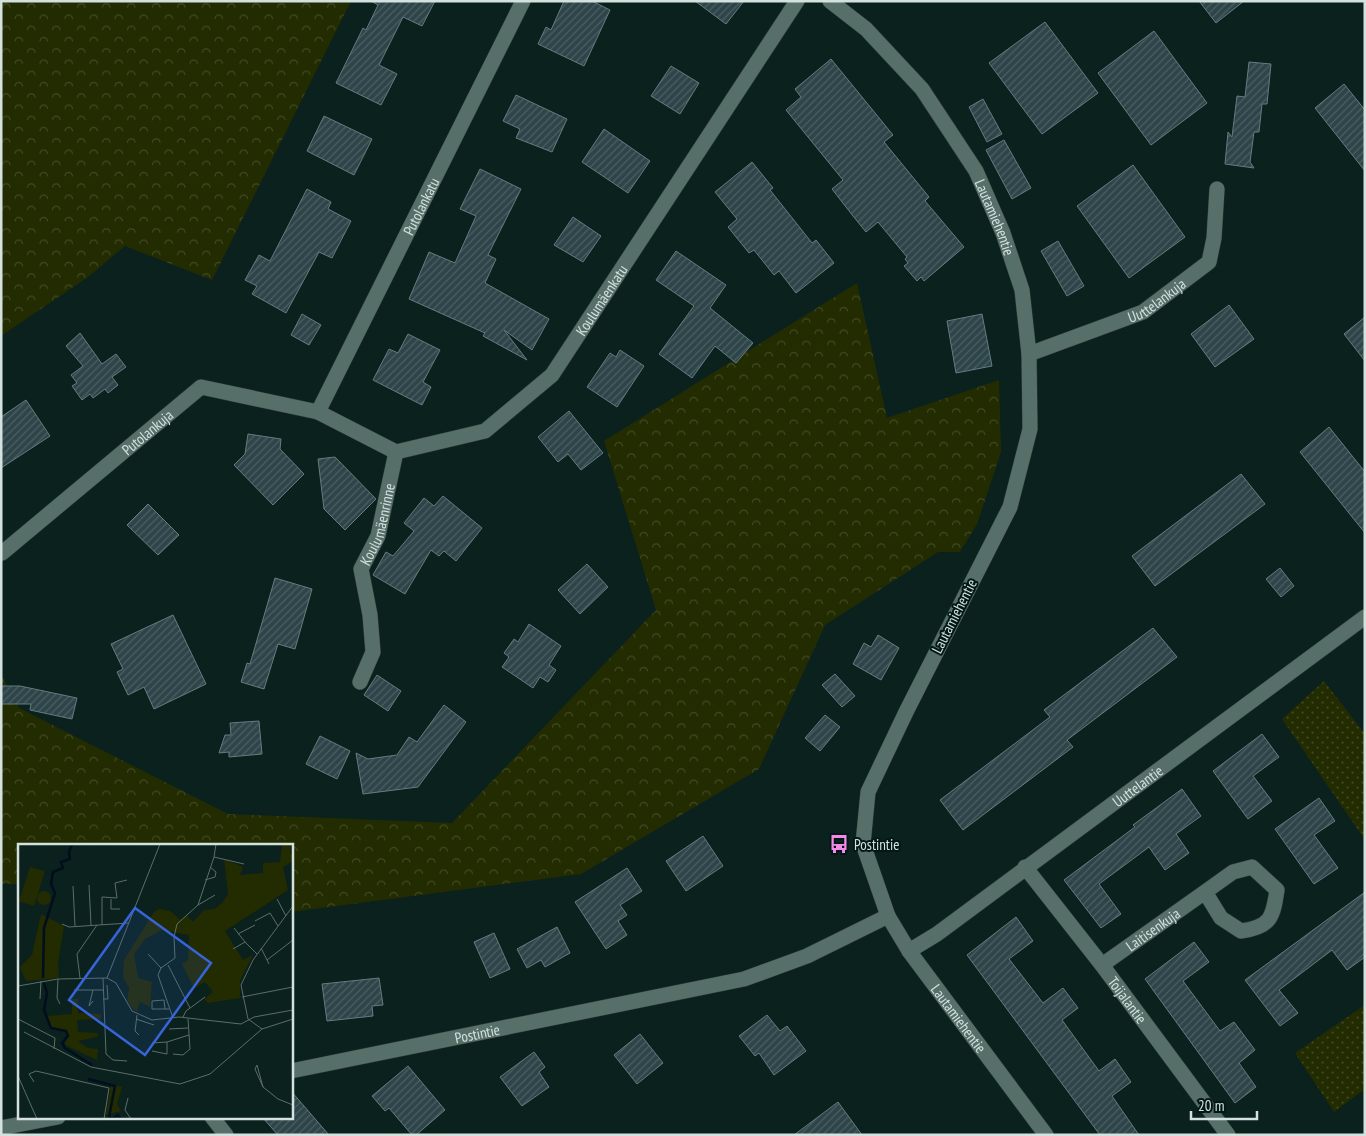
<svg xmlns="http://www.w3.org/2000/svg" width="1366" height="1136" font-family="'PT Sans Narrow',sans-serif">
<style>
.forest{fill:url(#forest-crowns)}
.park{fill:url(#park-dots)}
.building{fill:url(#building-hatch);stroke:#637d81}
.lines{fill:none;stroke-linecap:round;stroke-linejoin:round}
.minor-casing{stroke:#2f3a36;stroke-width:16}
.minor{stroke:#576f69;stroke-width:15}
.labels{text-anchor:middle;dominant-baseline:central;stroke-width:4;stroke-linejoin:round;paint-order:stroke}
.street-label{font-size:15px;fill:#d4e2de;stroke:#021814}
.poi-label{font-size:15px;fill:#d4e2de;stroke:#021814;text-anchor:start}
.inset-river{fill:none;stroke:#000e1e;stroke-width:2.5}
.inset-road{fill:none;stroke:#5b6e6a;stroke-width:1}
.view{fill:#3864d9;fill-opacity:0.15;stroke:#3864d9;stroke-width:2.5}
.inset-edge{fill:none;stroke:#d4e2de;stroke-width:2.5}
</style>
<defs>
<pattern id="forest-crowns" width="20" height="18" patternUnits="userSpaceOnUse" patternTransform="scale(1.25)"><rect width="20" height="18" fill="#232b00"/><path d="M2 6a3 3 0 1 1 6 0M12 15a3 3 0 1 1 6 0" fill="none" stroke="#424925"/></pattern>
<pattern id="park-dots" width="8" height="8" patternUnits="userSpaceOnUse" patternTransform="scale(1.25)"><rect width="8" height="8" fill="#232b00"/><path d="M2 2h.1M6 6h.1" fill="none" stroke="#424925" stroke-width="1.8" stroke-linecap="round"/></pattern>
<pattern id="building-hatch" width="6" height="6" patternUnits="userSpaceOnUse" patternTransform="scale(1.25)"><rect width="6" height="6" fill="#2d4449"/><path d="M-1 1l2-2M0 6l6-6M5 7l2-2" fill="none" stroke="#4b5f63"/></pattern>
</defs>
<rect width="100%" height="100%" fill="#0a211d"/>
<path class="forest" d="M1,1H351L212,280L125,246L88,277L1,336Z
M857,283L887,418L999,380L1001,452L977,524L960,552H938L825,625L759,769L581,874L291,912V845H19V884H1V674L19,708L228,814L452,823L656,610L604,441Z"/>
<path class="park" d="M1324,681L1365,734V840L1282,719Z
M1365,1005V1089L1334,1112L1295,1053Z"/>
<path class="building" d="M371,1H435L422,26L403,17L379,65L397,74L381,105L336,83L363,28L366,30L378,5Z
M564,1H592L610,10L584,66L538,44L546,27L551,30Z
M695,1H744L726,24Z
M1199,1H1244L1216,23Z
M1045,22L1098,93L1042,134L989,63Z
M1154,31L1207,103L1151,145L1098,73Z
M831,59L893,135L884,142L929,197L925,201L964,247L924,281L921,277L917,281L904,266L908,263L905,259L907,257L878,222L866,232L853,216L832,189L843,180L786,110L801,97L795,89Z
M1249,62L1271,64L1267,104H1262L1259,132H1254L1250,162L1254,168L1225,164L1228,132L1232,137L1237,96L1245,97Z
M671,66L699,83L680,114L651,96Z
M1344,84L1365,110V171L1315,108Z
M516,95L567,119L552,152L516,138L520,129L503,121Z
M983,99L1002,134L987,142L969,107Z
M324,116L372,139L354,175L307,151Z
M604,129L650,161L628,193L582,162Z
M1004,140L1031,188L1012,199L986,150Z
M752,162L773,188L770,190L812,243L816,240L834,263L796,293L779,271L774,275L754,250L749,253L728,227L737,219L715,192Z
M1133,165L1185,237L1129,278L1077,206Z
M480,169L521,189L488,255L496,259L485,283L549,319L532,350L504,330L527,360L483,336L485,333L409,299L429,252L455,263L476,216L460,209Z
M307,189L331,202L328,209L351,221L332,258L319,252L286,313L252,294L257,286L245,280L259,255L270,261Z
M573,217L601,236L583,262L554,245Z
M1058,241L1084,286L1067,296L1041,251Z
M676,251L726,285L710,308L753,343L736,363L715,346L692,378L659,354L694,306L656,280Z
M1229,305L1254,339L1215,367L1191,334Z
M302,314L321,325L309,345L291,335Z
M982,314L992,366L956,373L947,321Z
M1365,317V361L1344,334Z
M80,333L102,364L116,354L126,367L112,377L118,385L108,393L105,389L93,398L90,394L82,400L72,386L77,383L71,375L83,366L66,346Z
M408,334L440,350L423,382L431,387L422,405L373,380L389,349L398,353Z
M620,350L644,366L617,407L587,387L610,353L616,357Z
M26,400L50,436L1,468V417Z
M569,411L603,453L581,470L568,454L558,462L538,437Z
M1329,427L1365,472V533L1300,452Z
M248,434L281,439L280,449L304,474L273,505L234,465L245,454Z
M335,457L376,499L345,530L324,509L318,459Z
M1241,474L1265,504L1155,586L1132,556Z
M443,496L482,528L456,561L444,551L439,556L431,550L405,594L373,575L386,552L393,556L414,531L404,523L424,498L434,506Z
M148,504L179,535L158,555L127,525Z
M587,564L608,587L580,614L558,590Z
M1280,568L1294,586L1281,597L1266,579Z
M275,578L312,589L295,649L278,644L264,689L241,682L247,663L250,664Z
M173,615L206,684L154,709L144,687L128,695L117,672L123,669L111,644Z
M529,624L561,646L549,665L556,670L548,682L540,677L533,688L502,667L509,657L504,653L514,639L518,642Z
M1153,628L1177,657L1067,740L1073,747L963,830L940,800L1050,717L1044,710Z
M878,635L899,648L881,680L853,664L864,643L871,647Z
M835,674L855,696L842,707L822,685Z
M377,675L401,691L388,711L364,695Z
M1,686H20L77,698L72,719L30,710L31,704H1Z
M444,705L466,722L418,787L363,794L356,753L368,759L397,755L409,737L417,742Z
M825,715L840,727L820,751L805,738Z
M259,721L262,754L229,757V752L219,753L225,735H231L230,723Z
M1262,734L1279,757L1253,776L1272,801L1248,819L1213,771Z
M320,736L350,751L337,779L306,764Z
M1182,789L1201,816L1176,834L1189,853L1165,870L1149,847L1099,884L1121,914L1101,928L1064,880L1135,827L1133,825Z
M1319,798L1335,821L1314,835L1338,868L1314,884L1275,829Z
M703,836L723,866L686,891L666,861Z
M627,868L642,891L620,905L627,915L618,921L627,935L606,949L575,902Z
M1365,892V957L1347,970L1332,950L1279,990L1298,1013L1280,1026L1245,980Z
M1016,917L1033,941L1009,959L1043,1003L1063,988L1078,1008L1062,1020L1099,1071L1115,1059L1131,1082L1112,1096L1139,1135H1100L967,955Z
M557,927L570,953L545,967L541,960L527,968L517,949Z
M494,933L510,969L490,978L474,942Z
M1194,942L1209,962L1183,981L1220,1031L1234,1022L1255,1050L1239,1063L1256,1087L1235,1103L1145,979Z
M379,978L383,1005L372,1006L373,1016L327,1021L322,984Z
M767,1015L780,1031L787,1026L806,1051L774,1075L759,1053L755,1056L739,1036Z
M640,1034L663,1063L637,1084L614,1055Z
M534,1052L545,1067L539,1072L549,1087L522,1106L500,1077Z
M408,1066L445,1110L416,1135H412L389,1108L385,1111L372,1096Z
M291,1091L329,1135H278L262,1117H291Z
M838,1102L862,1135H794Z"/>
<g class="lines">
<g class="minor-casing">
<g id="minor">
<path id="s1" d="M830,1L866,29L922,89L976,171L1003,233L1022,290L1029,354L1030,429L1010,507L906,712L868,792L863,844L888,916L909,951L1046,1135"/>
<path id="s2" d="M1029,354L1143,312L1209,262L1214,238L1217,189"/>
<path id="s3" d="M318,412L523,1"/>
<path id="s4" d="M2,553L201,387L318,412L396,452L485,431L552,375L797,1"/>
<path id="s5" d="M360,682L373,652L370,615L361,569L378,536L396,452"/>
<path id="s6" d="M1025,867L1102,965L1228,1135"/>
<path id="s7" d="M909,951L937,934L1365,617"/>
<path id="s8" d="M1102,965L1205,892L1221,918L1241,931C1271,927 1273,917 1277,890L1252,867L1233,872L1205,892"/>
<path id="s9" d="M291,1071L744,979L807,956L888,916"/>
<path d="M212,1117L226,1135"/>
<path d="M1,1128L58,1117"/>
</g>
</g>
<use href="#minor" class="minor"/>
</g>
<defs>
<g id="bus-bare" transform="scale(1.5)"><path d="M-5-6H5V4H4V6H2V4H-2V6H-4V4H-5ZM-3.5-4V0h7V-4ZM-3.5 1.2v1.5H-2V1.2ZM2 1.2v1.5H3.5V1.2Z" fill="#f788eb" stroke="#021814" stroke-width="2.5" paint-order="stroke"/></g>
</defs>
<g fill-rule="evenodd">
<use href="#bus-bare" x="839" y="844"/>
</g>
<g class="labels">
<g class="street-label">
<text stroke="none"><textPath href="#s3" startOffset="230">Putolankatu</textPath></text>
<text stroke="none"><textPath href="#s1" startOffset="276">Lautamiehentie</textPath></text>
<text stroke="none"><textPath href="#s2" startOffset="139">Uuttelankuja</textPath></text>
<text stroke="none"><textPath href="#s4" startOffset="735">Koulumäenkatu</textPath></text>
<text stroke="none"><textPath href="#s4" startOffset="189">Putolankuja</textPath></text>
<text stroke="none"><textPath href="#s5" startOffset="165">Koulumäenrinne</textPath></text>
<text transform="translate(954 616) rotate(-63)">Lautamiehentie</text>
<text stroke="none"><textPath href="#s7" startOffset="282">Uuttelantie</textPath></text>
<text stroke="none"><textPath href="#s8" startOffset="62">Laitisenkuja</textPath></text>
<text stroke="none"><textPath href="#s6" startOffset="168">Toijalantie</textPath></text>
<text stroke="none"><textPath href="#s1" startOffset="1145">Lautamiehentie</textPath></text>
<text stroke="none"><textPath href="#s9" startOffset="190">Postintie</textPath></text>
</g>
<g class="poi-label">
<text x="854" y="844">Postintie</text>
</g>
</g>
<g transform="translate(18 844)">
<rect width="275" height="275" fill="#0a211d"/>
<path d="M12,23L27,27L16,62L1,57ZM19 54a7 7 0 1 1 14 0a7 7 0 1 1-14 0ZM93,240L104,243L99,260L103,267L88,271Z" fill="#232b00"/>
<path d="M264,0H273L272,10H275V17L265,23L270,46L207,87L225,116L235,111L222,137V154L190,159L186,155L195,148L187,138L176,144L164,120L170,116L171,91L144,86L127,95L116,110L120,134L134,138L132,163L122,158L119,168L114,164L109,157L111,144L105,133L106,116L136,68L141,65L152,67L163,76L168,71L175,78L186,66L196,65L204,59L210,50L206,15L225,23L222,31L245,29V19L262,18Z" fill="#232b00"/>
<path d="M23,70L46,82L40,120L41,134L8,137L2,123L14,111ZM54,155H60V169L83,170V175L59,176L60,188L80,189L79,193L60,197L70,204L80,205L79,216L47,201L49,186L34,184L29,172L54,170Z" fill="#232b00"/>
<path class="inset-river" d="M25,134L26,84L37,49L33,40L35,28L45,24L43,18L52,15L51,8L54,0M26,139L29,149L26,166L33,184L48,187L50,192L44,199L47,204L74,221M70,235L97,242L91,273L94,275L100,271L102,275"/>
<path class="inset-road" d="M198,0L196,13L226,20M187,36L197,33L198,28L192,23M71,41L73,81M55,42L57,82M93,55V65H102M259,55L268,72M180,61L197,51M237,77L252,69L260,82M44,80L51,83L111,79M84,81V53L99,54L97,39L109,36M220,90L237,81M227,98L239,110M243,104L251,120M215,105L227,98L216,84M130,110L143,124M249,116L275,96M150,121L172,164M62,134L59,110L79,81M85,134L88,210L95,216L109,217M89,134L142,0M40,135L39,154L42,160M0,142L40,135L89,134L98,139L114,167L134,176L161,173L223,180L236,173L275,166M56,146H85M224,153L275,143M22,155L23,137M85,155H90L89,141M75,157L71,162L75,146M147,165L146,156L134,157V165H151M119,171L117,187L121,191M165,173L168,167L187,153M155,174L140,131L143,124L157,114L156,93L159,80L180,61L196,13M0,175L37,194L36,205M118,175L136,181M151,185L170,184M244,185L230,175L223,141L235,116L275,62M6,188L73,223L162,240L192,230L244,185L275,175M134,199L149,198L171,191M134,207L149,210V198M155,210L165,211L172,205L170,175M0,232L19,275M16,238L11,230L18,227L91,244L86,275M245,243L239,221L237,225L245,243L260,255L275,261M110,254L107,266L113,275"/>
<path class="view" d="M117,64L193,119L127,211L51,156Z"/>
<rect width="275" height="275" class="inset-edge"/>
</g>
<rect width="1366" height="1136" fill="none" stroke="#d4e2de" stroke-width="5"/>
<path d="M1191 1111v8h66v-8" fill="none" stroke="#d4e2de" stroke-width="2.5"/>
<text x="1198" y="1111" font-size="15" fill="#d4e2de" stroke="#021814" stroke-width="4" paint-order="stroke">20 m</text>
</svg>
